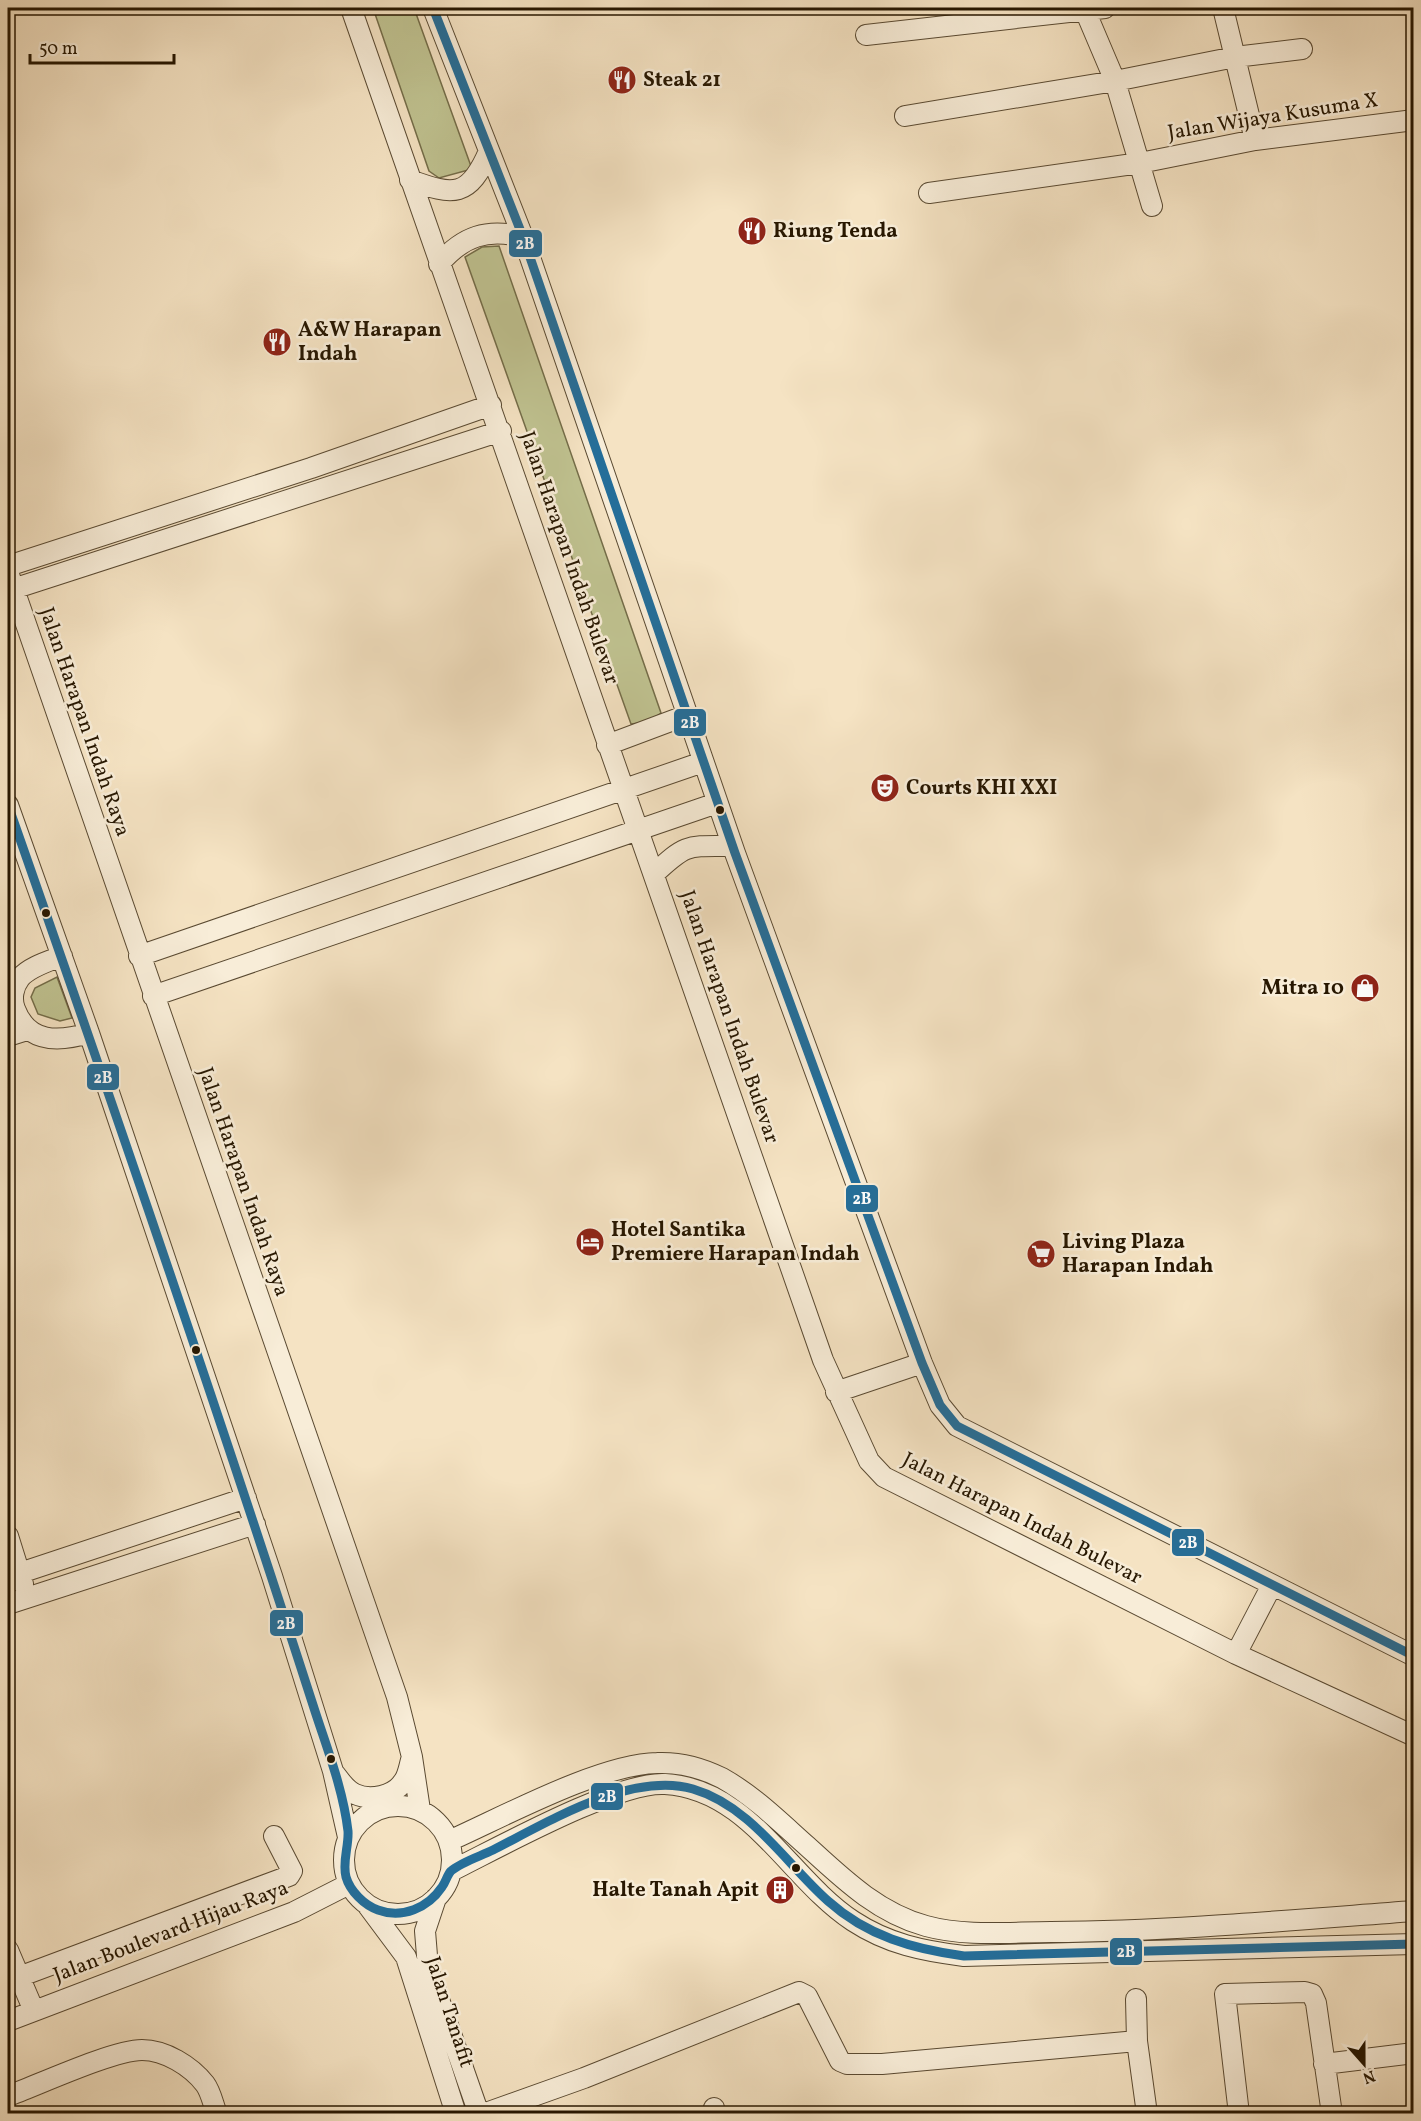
<svg xmlns="http://www.w3.org/2000/svg" width="1421" height="2121" font-family="Vollkorn,serif">
<style>
.grass{fill:#c0c391;stroke:#746d49;stroke-width:1.5}
.lines{fill:none;stroke-linecap:round;stroke-linejoin:round}
.minor-casing{stroke:#5a4a32;stroke-width:22}
.minor{stroke:#f8edd8;stroke-width:20}
.bus-1-casing{stroke:#f8edd8;stroke-width:14}
.bus-1{stroke:#256e99;stroke-width:9}
.bus-dot{fill:#271701;stroke:#f8edd8;stroke-width:2}
.labels{text-anchor:middle;dominant-baseline:central;stroke-width:5;stroke-linejoin:round;paint-order:stroke}
.poi-label{font-size:21px;font-weight:bold;fill:#271701;stroke:#f8edd8;text-anchor:start}
.street-label{font-size:21px;fill:#271701;stroke:#f8edd8}
.line-badge{stroke:#f8edd8;stroke-width:2}
.badge-label{font-size:16px;text-anchor:middle;font-weight:bold;fill:#fff}
</style>
<rect width="100%" height="100%" fill="#f5e3c3"/>
<filter id="stains"><feTurbulence type="fractalNoise" baseFrequency=".00333" numOctaves="4"/><feColorMatrix values="0 0 0 0 .2 0 0 0 0 .09 0 0 0 0 .02 0 0 0 .5 -.17"/></filter>
<radialGradient id="worn" r=".72"><stop offset=".6" stop-color="#630" stop-opacity="0"/><stop offset="1" stop-color="#630" stop-opacity=".3"/></radialGradient>
<path class="grass" d="M373,8H414L472,169L439,178L429,171Z
M499,246L661,713L648,722L631,724L465,257L482,247Z
M57,977L72,1018L60,1021L38,1014L31,997L35,988Z"/>
<g class="lines">
<g class="minor-casing">
<path id="minor" d="M351,8L823,1360L869,1461L884,1477L1236,1654L1414,1736
M433,8L523,237L735,853L922,1363L940,1405L957,1426L1414,1656
M1084,8L1115,81L1152,206
M1223,8L1255,140
M866,35L1105,8
M905,116L1115,81L1235,57L1302,49
M410,180C454,196 469,198 489,151
M929,193L1140,163L1255,140L1414,120
M439,264C463,236 487,228 523,237
M8,566L311,468L491,405
M8,572L397,1697L412,1757L420,1810
M13,589L501,431
M607,745L687,715
M8,805L89,1033L272,1576L333,1771L348,1837
M654,874C687,843 687,846 732,846
M62,956C49,961 29,967 20,978C13,987 11,999 15,1009C28,1044 59,1042 89,1033
M139,956L703,762
M153,996L717,803
M8,1036L27,1030
M836,1392L922,1363
M8,1536L23,1584
M8,1577L246,1498
M8,1604L255,1524
M1236,1654L1272,1585
M335,1774C341,1782 346,1790 355,1794C370,1801 394,1796 403,1782C408,1776 409,1767 411,1760
M344 1860a54 54 0 1 1 108 0a54 54 0 1 1-108 0Z
M449,1841C503,1817 600,1764 657,1763C679,1762 702,1768 722,1778C754,1796 780,1822 807,1846C843,1879 878,1913 926,1926C966,1937 1010,1932 1051,1932C1172,1931 1293,1920 1414,1911
M451,1871C498,1848 618,1781 665,1784C750,1789 789,1879 853,1921C888,1944 923,1951 964,1956L1414,1944
M436,1898L425,1931L428,1968L479,2114
M368,1906L406,1957L456,2114
M8,1950L34,2011
M8,1981L289,1876L292,1871L274,1836
M1136,1999L1137,2041L1147,2114
M8,2021L294,1912L349,1884
M1324,2064L1414,2053
M8,2096C38,2085 113,2050 142,2050C165,2050 191,2066 205,2084C211,2092 213,2104 217,2114
M714,2108L715,2114
M483,2114L584,2078L799,1992L807,1996L840,2061L847,2064H882L1137,2041
M1239,2114L1225,1994L1305,1992L1312,1994L1316,2003L1332,2114"/>
</g>
<use href="#minor" class="minor"/>
<g class="bus-1-casing">
<path id="bus-1" d="M433,8L523,237L735,853L922,1363L940,1405L957,1426L1414,1656
M8,805C113,1104 216,1404 313,1705C326,1746 343,1788 348,1831C349,1846 342,1862 346,1877C350,1891 364,1905 378,1910C402,1919 428,1908 442,1887C446,1882 447,1875 451,1871C461,1862 481,1856 493,1850C548,1822 631,1771 693,1789C751,1806 786,1864 828,1901C867,1936 913,1949 964,1956L1414,1944"/>
</g>
<use href="#bus-1" class="bus-1"/>
</g>
<defs>
<g id="restaurant-disc" transform="scale(1.5)"><circle r="9.5" fill="#8f2418" stroke="#f8edd8"/><path d="M-5-6h1v4h1v-4h1v4h1v-4h1v5L-1.5 .5V6h-2V.5L-5-1ZM5-6V6H3V1.5H1.5Q1.5-4 5-6Z" fill="#fff"/></g>
<g id="theatre-disc" transform="scale(1.5)"><circle r="9.5" fill="#8f2418" stroke="#f8edd8"/><path d="M-5-5.5Q0-4 5-5.5V0Q5 5 0 6Q-5 5-5 0ZM-3.3-2.5H-1v1.5H-3.3ZM1-2.5H3.3v1.5H1ZM-2.8 1Q0 5.5 2.8 1Z" fill="#fff"/></g>
<g id="shop-disc" transform="scale(1.5)"><circle r="9.5" fill="#8f2418" stroke="#f8edd8"/><path d="M-5-2.5h2.3a2.7 3.5 0 0 1 5.4 0H5L5.5 6h-11ZM-1.5-2.5h3a1.5 2.3 0 0 0-3 0Z" fill="#fff"/></g>
<g id="hotel-disc" transform="scale(1.5)"><circle r="9.5" fill="#8f2418" stroke="#f8edd8"/><path d="M-6-4.5h1.5V1H6V5H4.5V3h-9V5H-6ZM-4 0a1.8 1.8 0 1 1 3.6 0ZM.5 0V-2.5h3Q6-2.5 6 0Z" fill="#fff"/></g>
<g id="supermarket-disc" transform="scale(1.5)"><circle r="9.5" fill="#8f2418" stroke="#f8edd8"/><path d="M-6-5.5h2.5l.6 2H6L4.5 2H-2.5L-4.4-4H-6ZM-1.5 3.2a1.3 1.3 0 1 0 .1 0ZM3 3.2a1.3 1.3 0 1 0 .1 0Z" fill="#fff"/></g>
<g id="building-disc" transform="scale(1.5)"><circle r="9.5" fill="#8f2418" stroke="#f8edd8"/><path d="M-4-6H4V6H1V3H-1V6H-4ZM-2.5-4.3h1.7v1.8h-1.7ZM.8-4.3h1.7v1.8H.8ZM-2.5-1h1.7V.8h-1.7ZM.8-1h1.7V.8H.8Z" fill="#fff"/></g>
</defs>
<g fill-rule="evenodd">
<use href="#restaurant-disc" x="622" y="80"/>
<use href="#restaurant-disc" x="752" y="231"/>
<use href="#restaurant-disc" x="277" y="342"/>
<use href="#theatre-disc" x="885" y="788"/>
<use href="#shop-disc" x="1365" y="988"/>
<use href="#hotel-disc" x="590" y="1242"/>
<use href="#supermarket-disc" x="1041" y="1254"/>
<use href="#building-disc" x="780" y="1890"/>
</g>
<g class="bus-dot">
<circle cx="720" cy="810" r="5"/>
<circle cx="46" cy="913" r="5"/>
<circle cx="196" cy="1350" r="5"/>
<circle cx="331" cy="1759" r="5"/>
<circle cx="796" cy="1868" r="5"/>
</g>
<g class="labels">
<g class="poi-label">
<text x="643" y="80">Steak 21</text>
<text x="773" y="231">Riung Tenda</text>
<text x="298" y="330">A&amp;W Harapan<tspan x="298" dy="24">Indah</tspan></text>
<text x="906" y="788">Courts KHI XXI</text>
<text x="1344" y="988" text-anchor="end">Mitra 10</text>
<text x="611" y="1230">Hotel Santika<tspan x="611" dy="24">Premiere Harapan Indah</tspan></text>
<text x="1062" y="1242">Living Plaza<tspan x="1062" dy="24">Harapan Indah</tspan></text>
<text x="759" y="1890" text-anchor="end">Halte Tanah Apit</text>
</g>
<g class="street-label">
<text transform="translate(1273 117) rotate(-9)">Jalan Wijaya Kusuma X</text>
<text transform="translate(569 558) rotate(71)">Jalan Harapan Indah Bulevar</text>
<text transform="translate(84 722) rotate(71)">Jalan Harapan Indah Raya</text>
<text transform="translate(729 1017) rotate(71)">Jalan Harapan Indah Bulevar</text>
<text transform="translate(243 1182) rotate(71)">Jalan Harapan Indah Raya</text>
<text transform="translate(1022 1519) rotate(27)">Jalan Harapan Indah Bulevar</text>
<text transform="translate(171 1932) rotate(-21)">Jalan Boulevard Hijau Raya</text>
<text transform="translate(449 2012) rotate(72)">Jalan Tanafit</text>
</g>
</g>
<g class="line-badge">
<rect x="508" y="229" width="35" height="29" rx="6" fill="#256e99"/>
<rect x="673" y="708" width="34" height="29" rx="6" fill="#256e99"/>
<rect x="86" y="1063" width="34" height="28" rx="6" fill="#256e99"/>
<rect x="845" y="1184" width="34" height="29" rx="6" fill="#256e99"/>
<rect x="1171" y="1528" width="34" height="29" rx="6" fill="#256e99"/>
<rect x="269" y="1609" width="35" height="28" rx="6" fill="#256e99"/>
<rect x="590" y="1782" width="34" height="29" rx="6" fill="#256e99"/>
<rect x="1109" y="1937" width="34" height="29" rx="6" fill="#256e99"/>
</g>
<g class="badge-label">
<text x="525" y="249">2B</text>
<text x="690" y="728">2B</text>
<text x="103" y="1083">2B</text>
<text x="862" y="1204">2B</text>
<text x="1188" y="1548">2B</text>
<text x="286" y="1629">2B</text>
<text x="607" y="1802">2B</text>
<text x="1126" y="1957">2B</text>
</g>
<rect width="1421" height="2121" fill="none" stroke="#f5e3c3" stroke-width="30"/>
<rect x="9" y="9" width="1403" height="2103" fill="none" stroke="#271701" stroke-width="3"/>
<rect x="15" y="15" width="1391" height="2091" fill="none" stroke="#271701" stroke-width="1.5"/>
<g transform="translate(1364 2064) rotate(159)" stroke="#f8edd8" stroke-width="4.5" paint-order="stroke">
<path d="M0-4.5L10 22L0 15L-10 22Z" fill="#271701"/>
<text y="-9" font-size="16" font-weight="bold" text-anchor="middle" fill="#271701">N</text>
</g>
<path d="M30 54v9h144v-9" fill="none" stroke="#271701" stroke-width="3"/>
<text x="39" y="54" font-size="18" fill="#271701" stroke="#f8edd8" stroke-width="4.5" paint-order="stroke">50 m</text>
<rect width="100%" height="100%" filter="url(#stains)"/>
<rect width="100%" height="100%" fill="url(#worn)"/>
</svg>
